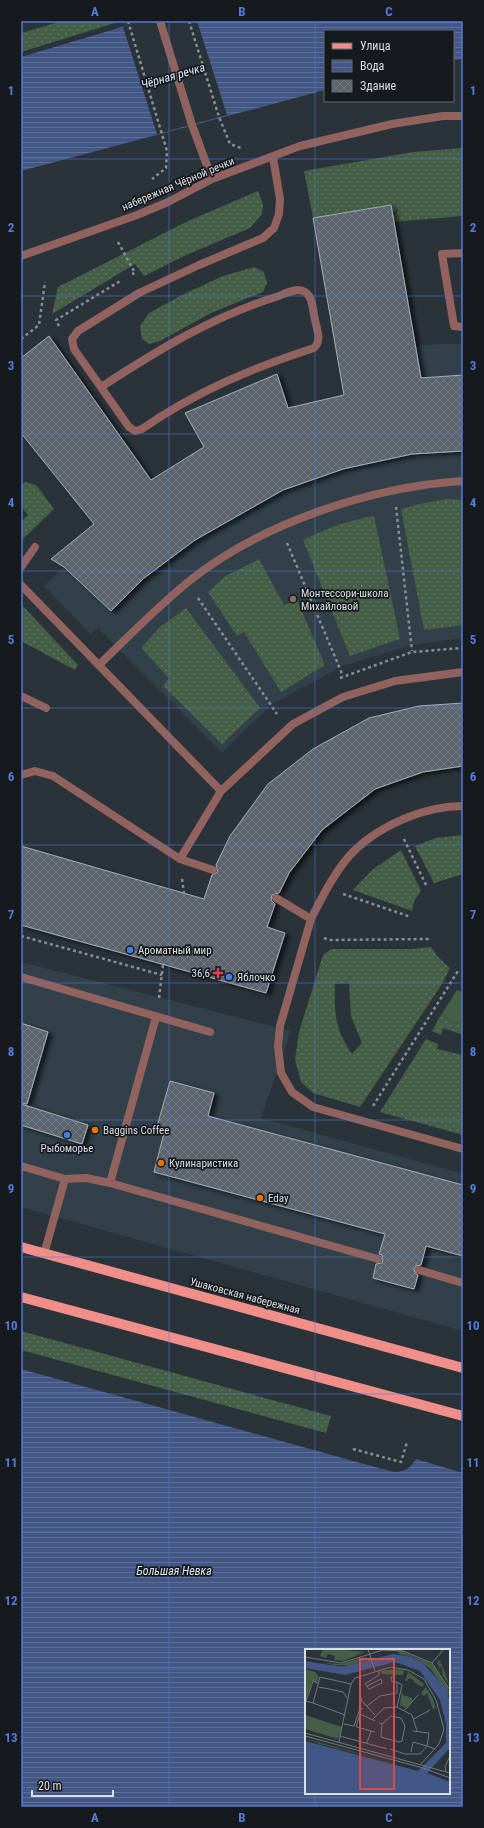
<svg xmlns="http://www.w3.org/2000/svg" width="484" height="1828" font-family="'Roboto Condensed',sans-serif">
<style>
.built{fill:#32404a}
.grass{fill:url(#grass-dots);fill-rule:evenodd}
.garden{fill:#455e46}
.water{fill:url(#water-rules);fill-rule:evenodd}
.pier{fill:#2b333a}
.building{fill:url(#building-cross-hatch);stroke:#a4aeb7;filter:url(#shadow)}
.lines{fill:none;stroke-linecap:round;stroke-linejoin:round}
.path{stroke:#878e94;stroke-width:2.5;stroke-dasharray:3 3;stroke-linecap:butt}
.lane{stroke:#92625f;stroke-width:8}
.street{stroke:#92625f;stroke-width:8}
.primary{stroke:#f08f8a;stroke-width:10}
.grid{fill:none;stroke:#557adb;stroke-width:1;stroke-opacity:0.55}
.education-dot{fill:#8d6e63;stroke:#161a1d;stroke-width:1.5}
.shop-dot{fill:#3f7fe0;stroke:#161a1d;stroke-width:1.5}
.health-dot{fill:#e0444e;stroke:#161a1d;stroke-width:1.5}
.food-dot{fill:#e8710a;stroke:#161a1d;stroke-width:1.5}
.labels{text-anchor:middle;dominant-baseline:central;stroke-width:3.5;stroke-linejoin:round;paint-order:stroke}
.street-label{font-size:11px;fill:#d9dfe3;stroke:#161a1d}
.poi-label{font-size:11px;fill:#d9dfe3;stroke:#161a1d;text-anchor:start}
.water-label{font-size:12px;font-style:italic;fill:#dbe3f2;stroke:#161a1d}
.inset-road{fill:none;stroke:#71787e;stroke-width:1}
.view{fill:#d74d4d;fill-opacity:0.15;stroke:#d74d4d;stroke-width:2}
.inset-edge{fill:none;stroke:#d9dfe3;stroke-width:2}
.neatline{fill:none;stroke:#557adb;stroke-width:1.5}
.grid-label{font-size:13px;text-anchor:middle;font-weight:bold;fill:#557adb}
</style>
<defs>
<pattern id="grass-dots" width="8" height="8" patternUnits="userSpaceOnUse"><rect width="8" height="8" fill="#455e46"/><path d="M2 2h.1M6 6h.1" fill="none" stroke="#5f7561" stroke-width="1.8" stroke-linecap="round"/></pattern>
<pattern id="water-rules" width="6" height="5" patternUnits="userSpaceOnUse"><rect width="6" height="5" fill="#425785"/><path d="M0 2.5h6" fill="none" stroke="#5d6f96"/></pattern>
<pattern id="building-cross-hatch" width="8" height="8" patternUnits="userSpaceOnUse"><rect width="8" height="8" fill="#5b646c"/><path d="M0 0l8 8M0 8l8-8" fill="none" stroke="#727a81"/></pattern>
<filter id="shadow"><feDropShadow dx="4.5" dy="2.5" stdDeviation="2" flood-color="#0009"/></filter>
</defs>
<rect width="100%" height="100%" fill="#2b333a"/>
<path class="built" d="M444,344H463V375L421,378L415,346Z
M463,451V638L411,645L340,667L271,705L222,753L98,628L91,635L44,586L64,567L111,611L144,578L195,540L283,490L343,469L412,454Z
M21,962L291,1031L261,1118L463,1174V1331L21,1207Z"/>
<path class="grass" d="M62,21H114L115,23L21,52V33Z
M463,148V216L393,222L390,205L313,218L304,171L413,152Z
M258,191L263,204L262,214L250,228L184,256L144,276L135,264L52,314L58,287L186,222Z
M254,267L264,272L267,283L263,292L211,313L160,341L149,344L142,339L140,326L149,313L184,294L223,276Z
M26,482L36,485L54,509L21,541V521L28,515L21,507V484Z
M447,499L463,500V625L424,630L401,509L419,504Z
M374,516L400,639L350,656L303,540C327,528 349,520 374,516Z
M259,559L284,605L297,600L325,665L281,692L244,632L237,636L208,592L224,577Z
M21,604L78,665L75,670L21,641Z
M186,608L260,708L222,744L163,686L169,678L141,648L160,627Z
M463,835V874L434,883L415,846L436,838Z
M401,850L421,891L414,901L412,911L353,890L372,870Z
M431,947L438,957L450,968L442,984L360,1107L313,1093L301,1082L295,1060L299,1032L323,955L331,949H412ZM349,983L351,1016L362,1043L352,1054C335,1030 334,1012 335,984Z
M441,1015L452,1022L463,1025V1035L443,1028L441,1035L432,1031Z
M426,1039L438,1044L437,1049L463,1055V1135L380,1112Z
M21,1331L331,1416L326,1433L21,1350Z"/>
<path class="garden" d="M457,990L463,992V1025L452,1022L441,1015Z"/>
<path class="water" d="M142,21H463V59L453,60V31H325V90L21,171V57Z
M21,1369L390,1471C402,1473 409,1470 416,1459L463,1473V1807H21ZM306,1650H449V1793H306Z"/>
<path class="pier" d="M142,21H197L227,115L157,134L123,27Z
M339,1455L396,1470L406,1468L414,1459H416L407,1469L396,1472L339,1457Z"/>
<path class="building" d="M391,205L421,378L463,375V451L412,454L343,469L283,490L195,540L144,578L111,611L64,567L51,559L94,524L21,433V358L49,336L151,480L204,447L185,413L277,374L288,408L344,395L313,218Z
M463,703V766L423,772L375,789L322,830L289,873L279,893L272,895L271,900L275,904L267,927L285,933L266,993L21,925V846L204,899L212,875L218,872L216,865L230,836L268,784L313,749L369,718L419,706Z
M21,1023L48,1032L27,1104L21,1103Z
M170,1081L214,1093L208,1116L463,1185V1256L426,1246L421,1265L416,1266L414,1269L415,1273L418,1275L414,1289L373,1278L376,1264L382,1263L383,1260L382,1255L379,1254L385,1234L154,1172L164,1133L156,1130Z
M21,1104L88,1125L82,1144L21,1125Z"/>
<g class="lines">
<path class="path" d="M128,21L167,151L166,168L152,179
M189,21L219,117L230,144L241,148
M118,242L135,273L132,274
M59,326L56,320L122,280
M21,339L39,325L45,282
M396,507L412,651
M287,543L343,676
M198,598L277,714
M340,678L412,652L463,648
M404,839L427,887
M182,879L184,893
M343,894L411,917
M21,936L162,975
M324,938L329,940L429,939
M159,998L163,965
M373,1106L458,971
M353,1449L401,1462L407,1442"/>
<path class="lane" d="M463,253L442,254L454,326L463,327
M101,387C158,350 213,316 279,296C286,293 298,287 305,292C313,296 313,312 315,320C317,330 322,340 314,348C252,368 195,392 142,429L135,431L129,427L74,349L72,339L78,331L139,293L199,265L263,238L274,228L279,214L280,199L273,157
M21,567L35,547
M21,585L221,791
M99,665C128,637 156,608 188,582C261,523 370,487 463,481
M21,696L46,708
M21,775L35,771L53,776L180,859L213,870
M180,859L221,791L293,724L343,697L395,681L463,672
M276,898L311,919C322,897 337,867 355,850C382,824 426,806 463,806
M311,919L280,1026L278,1046L281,1073L292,1092L313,1107L463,1149
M21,977L210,1032
M21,1166L65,1179L86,1178L110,1183L378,1259
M110,1183L156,1017
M44,1254L65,1179
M419,1270L463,1283"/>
<path class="street" d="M160,21L192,125L212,179
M21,256L137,215L168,202L212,179L300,146L392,124L443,116H463"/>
<path class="primary" d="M21,1247L463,1368
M21,1297L463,1416"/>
</g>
<path class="grid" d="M169,21V1807M315,21V1650M21,159H463M21,296H463M21,434H463M21,571H463M21,708H463M21,845H463M21,983H463M21,1120H463M21,1257H463M21,1394H463M21,1532H463M21,1669H306M449,1669H463M315,1793V1807"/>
<circle class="education-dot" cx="293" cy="599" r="4"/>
<g class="shop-dot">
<circle cx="130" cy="950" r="4"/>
<circle cx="229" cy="977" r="4"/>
<circle cx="67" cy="1135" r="4"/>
</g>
<path class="health-dot" d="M216 967h4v4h4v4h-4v4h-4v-4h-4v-4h4z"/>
<g class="food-dot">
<circle cx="95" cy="1130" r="4"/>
<circle cx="161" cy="1163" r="4"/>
<circle cx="260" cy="1198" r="4"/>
</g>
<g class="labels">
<g class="street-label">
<text transform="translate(178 184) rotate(-23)">набережная Чёрной речки</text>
<text transform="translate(245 1296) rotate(15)">Ушаковская набережная</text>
</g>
<g class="poi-label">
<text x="301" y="593">Монтессори-школа<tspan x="301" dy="13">Михайловой</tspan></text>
<text x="138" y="950">Ароматный мир</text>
<text x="210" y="973" text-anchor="end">36,6</text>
<text x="237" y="977">Яблочко</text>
<text x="103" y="1130">Baggins Coffee</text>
<text x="67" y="1148" text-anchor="middle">Рыбоморье</text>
<text x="169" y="1163">Кулинаристика</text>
<text x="268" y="1198">Eday</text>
</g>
<g class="water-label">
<text transform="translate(173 76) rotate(-16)">Чёрная речка</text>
<text x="174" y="1571">Большая Невка</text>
</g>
</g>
<g transform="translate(305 1649)">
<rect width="145" height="145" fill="#2b333a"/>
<path d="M18,0H29L60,3L38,12L29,11L30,7L23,5L21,9L15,7ZM93,1L127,15L143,39L145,48L125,19L108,8L94,5ZM60,8L59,11H63L37,18L11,15L37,17L42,16H30L18,14L36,15ZM131,12L133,14V12H137L133,15L136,14L145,37L138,27L137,19L134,17L138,26ZM0,20L10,23L14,28L12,33L7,32L1,50ZM90,20L99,21L98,26L77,25L76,22ZM103,23L119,35L117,38L109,33V31L104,29L102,32H100ZM121,38L128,50L131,59L128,60L122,44L119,47L116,44ZM97,42L98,46L107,49V52L101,59L95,56ZM0,66L37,78L33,90L0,80ZM0,89L16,94L78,111L15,95Z" fill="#455e46"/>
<path d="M88,5L107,8L118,14L141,40L145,53V99L122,124L145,133V145H0V92L113,122L141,94V75L135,51L115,22L90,13L40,26L0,19V12L37,18Z" fill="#425785"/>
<path class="inset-road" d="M63,0L70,22M0,8L36,14L78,1L98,2L127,14L145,41M127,14L139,0M92,33L97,36L92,58M46,35L50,29L86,18L103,21L119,30L131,51L139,80L134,95L116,115M62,37L76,30L77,34L64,40L60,35L74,26V21M14,38L38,43L42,49M57,49L56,51L70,66M0,52L8,54L15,28L46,35L35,87M1,52L8,32L13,34M8,54L40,66M62,57L75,47L92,44V33H87L86,28H89M100,61L113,46M109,70L125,61M67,71L79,59L92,58L107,66L112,82M74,74L77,75L86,67L96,69L100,77L97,92L94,93L76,88L77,75M39,75L49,77L55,59L58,60M51,78L55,65L70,72M52,78L70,83M108,82L124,84L122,97L130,100M0,84L145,124M0,87L118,119L145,129M34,93L35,87L82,100M62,94L66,82M85,100L100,105H115L122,97L108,93L106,103M141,123L140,118L145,107"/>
<path class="view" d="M55,10H89V140H55Z"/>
<rect width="145" height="145" class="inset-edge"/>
</g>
<rect width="484" height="1828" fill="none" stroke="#161a1d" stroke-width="44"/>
<rect x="324" y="30" width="130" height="72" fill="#161a1d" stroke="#64696c"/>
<rect x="332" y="43" width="20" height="6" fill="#f08f8a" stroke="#64696c"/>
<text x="360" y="50" font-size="12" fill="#d9dfe3">Улица</text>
<rect x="332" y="60" width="20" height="12" fill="url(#water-rules)" stroke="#64696c"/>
<text x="360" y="70" font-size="12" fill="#d9dfe3">Вода</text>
<rect x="332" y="80" width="20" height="12" fill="url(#building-cross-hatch)" stroke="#64696c"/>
<text x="360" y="90" font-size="12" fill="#d9dfe3">Здание</text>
<path d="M32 1790v6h81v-6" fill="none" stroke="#d9dfe3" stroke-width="2"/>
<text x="38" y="1790" font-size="12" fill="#d9dfe3" stroke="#161a1d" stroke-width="3" paint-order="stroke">20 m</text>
<rect x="22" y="22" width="440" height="1784" class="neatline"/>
<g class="grid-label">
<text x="95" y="16">A</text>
<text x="242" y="16">B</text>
<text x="389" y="16">C</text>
<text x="11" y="95">1</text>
<text x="473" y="95">1</text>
<text x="11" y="232">2</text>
<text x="473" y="232">2</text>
<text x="11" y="370">3</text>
<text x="473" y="370">3</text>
<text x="11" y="507">4</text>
<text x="473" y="507">4</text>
<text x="11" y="644">5</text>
<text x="473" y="644">5</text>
<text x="11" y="781">6</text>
<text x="473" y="781">6</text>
<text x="11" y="919">7</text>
<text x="473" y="919">7</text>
<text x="11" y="1056">8</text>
<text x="473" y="1056">8</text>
<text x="11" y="1193">9</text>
<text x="473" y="1193">9</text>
<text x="11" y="1330">10</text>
<text x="473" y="1330">10</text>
<text x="11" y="1467">11</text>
<text x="473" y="1467">11</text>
<text x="11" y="1605">12</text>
<text x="473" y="1605">12</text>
<text x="11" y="1742">13</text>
<text x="473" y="1742">13</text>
<text x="95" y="1822">A</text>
<text x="242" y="1822">B</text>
<text x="389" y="1822">C</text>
</g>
</svg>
